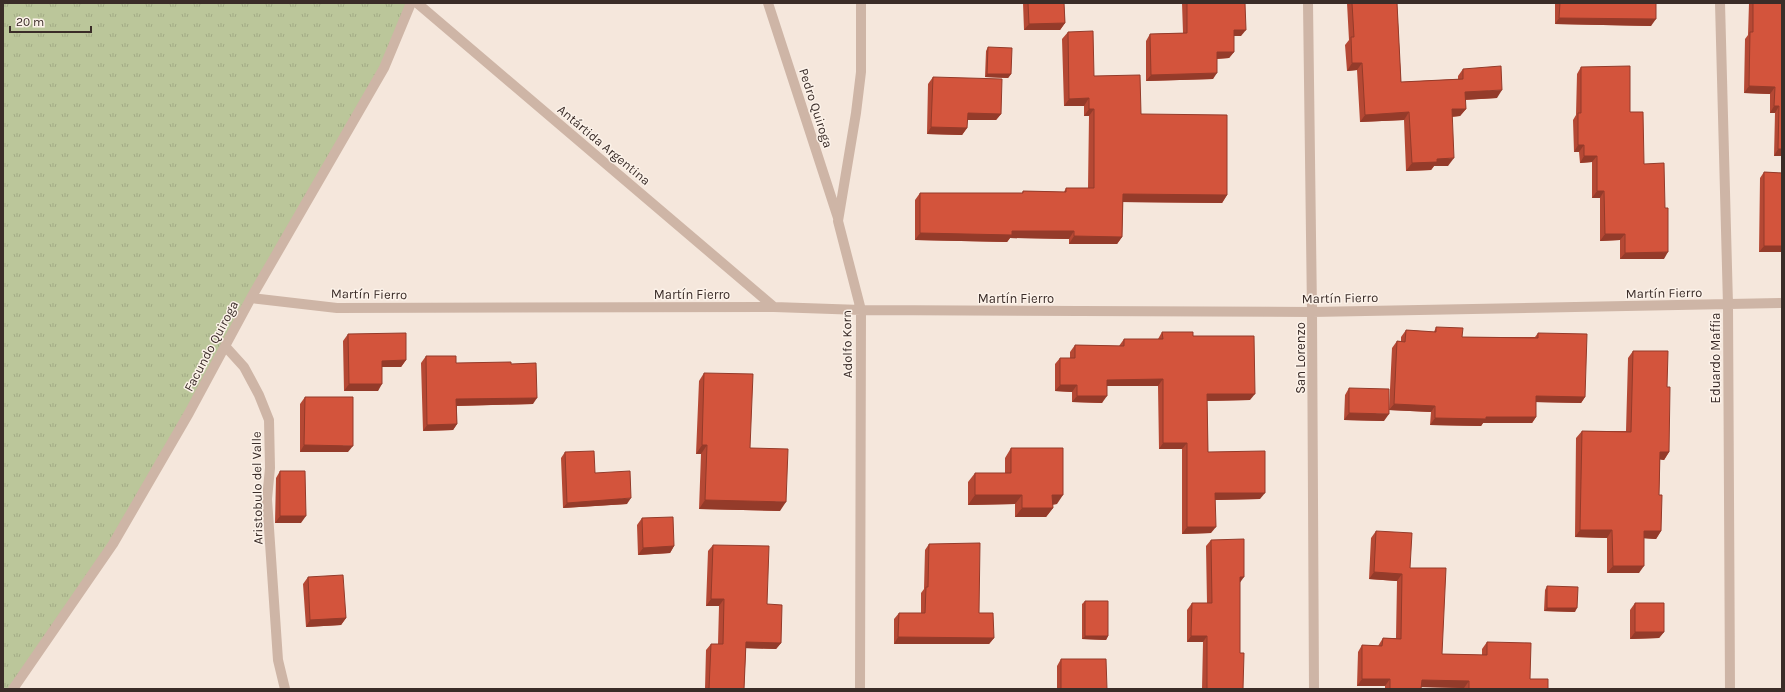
<svg xmlns="http://www.w3.org/2000/svg" width="1785" height="692" font-family="Karla,sans-serif">
<style>
.grass{fill:url(#grass-tufts)}
.lines{fill:none;stroke-linecap:round;stroke-linejoin:round}
.minor{stroke:#ceb5a6;stroke-width:10}
.wall{fill:#b54834}
.shaded-wall{fill:#943b2a}
.building{fill:#d3543c;stroke:#943b2a}
.labels{text-anchor:middle;dominant-baseline:central;stroke-width:3;stroke-linejoin:round;paint-order:stroke}
.street-label{font-size:13px;fill:#3a2c28;stroke:#fcf2e9}
</style>
<defs>
<pattern id="grass-tufts" width="24" height="20" patternUnits="userSpaceOnUse"><rect width="24" height="20" fill="#bbc69a"/><path d="M3 7l-1-3M5 7V3M7 7l1-3M15 17l-1-3M17 17v-4M19 17l1-3" fill="none" stroke="#a2aa85"/></pattern>
</defs>
<rect width="100%" height="100%" fill="#f5e7dc"/>
<path class="grass" d="M3,3H411L384,68L113,544L13,689H3Z"/>
<g class="lines">
<path class="minor" d="M417,3L774,307
M768,3L838,218
M1308,3L1312,312L1314,689
M1720,3L1728,305L1730,689
M251,298L337,308L774,307L861,310L1312,312L1782,303
M225,346L244,367L259,395L269,420L270,468L267,499L278,660L285,689
M13,689L113,544L189,413L251,298L384,68L411,3
M860,689L861,310L838,221L856,113L861,72V3"/>
</g>
<path class="wall" d="M1023,3H1064L1065,23L1060,30H1024Z
M1182,3H1245L1241,36H1234V52L1229,58L1217,59L1213,79L1146,81V41L1150,34L1183,33Z
M1347,3H1397L1401,82L1458,79V76L1463,69L1497,98L1465,100L1466,109L1460,116L1452,117L1448,166H1434L1431,170L1406,171L1404,120L1360,122L1357,70L1347,71L1345,45L1349,40Z
M1555,3H1656L1651,26L1555,24Z
M1749,3H1782V156H1774L1775,113H1770V94L1744,93L1745,39L1748,35Z
M1068,32L1094,76L1141,114L1227,195L1222,203L1123,202L1122,237L1117,244H1069V239L1010,238L1007,242L915,240V200L920,193H1022L1023,191L1064,192L1066,188H1088L1089,116H1084V106H1064L1062,39Z
M988,47L1011,74L1008,78L985,77L986,51Z
M1581,67L1630,112L1644,164L1664,259H1620V240L1600,241V198H1592V162L1580,163L1579,152H1574L1573,120L1576,115L1577,74Z
M933,77L1001,114L996,120H967V128L962,135L927,134L928,84Z
M1764,172L1782,173V252H1759L1760,178Z
M1436,327L1462,337H1535L1538,333L1585,397L1581,403L1536,402V417L1532,423H1483L1481,426L1430,425L1431,412L1389,410L1392,348L1397,341H1401V337L1406,330L1434,332Z
M1162,332L1193,336L1250,400L1207,401L1208,452L1260,499L1215,500L1211,533L1182,534V449H1159L1158,386H1107L1102,403L1072,402V392L1055,391V364L1060,358H1070V352L1075,345L1119,346L1124,339H1158Z
M348,334L406,360L401,367H382L378,391H344L343,341Z
M1633,351L1667,387L1669,452L1664,460L1660,459L1659,495L1661,531L1656,539L1644,538L1639,573H1607V538L1575,537L1576,438L1582,431H1626L1628,358Z
M426,356L456,363L511,364L533,404L457,406V424L453,430L423,431L421,363Z
M704,373L750,448L780,511L699,509L701,454H696L699,381Z
M1349,388L1384,421L1344,420L1345,395Z
M305,397L348,452H300V404Z
M1011,448L1057,504L1052,505L1053,508L1046,517H1015V504L968,505V482L975,473H1005V458Z
M565,452L627,504L563,508L561,458Z
M280,471L301,523H275L276,478Z
M642,518L674,546L670,553L638,555L637,525Z
M1376,531L1410,568L1442,654L1482,655V649L1487,642L1530,679L1548,689H1464V688L1421,687V689H1385V686H1357L1358,652L1362,645L1378,646L1383,638H1396L1397,581L1369,579L1371,538Z
M1211,540L1240,583V653L1243,689H1202L1203,642H1187V610L1192,603H1207L1206,546Z
M929,544L979,613L994,638L989,644H894V619L899,613H921V593L924,589L925,550Z
M713,545L767,604L781,643L776,649L746,648L744,689H705L706,650L711,644H718L719,606H706L708,551Z
M308,577L346,618L341,625L306,627L303,584Z
M1547,586L1575,612L1544,611L1545,590Z
M1085,601L1108,636L1106,640L1082,639V604Z
M1635,603L1664,632L1659,638L1630,639V610Z
M1061,659L1107,689H1057V666Z"/>
<path class="shaded-wall" d="M1559,18L1656,19L1651,26L1555,24Z
M1065,23L1060,30H1024L1029,24Z
M1234,30H1246L1241,36H1229Z
M1217,52H1234L1229,58L1212,59Z
M1352,63H1362L1357,70L1347,71Z
M1217,73L1213,79L1146,81L1151,75Z
M987,74H1011L1008,78L985,77Z
M1749,86L1775,87L1770,94L1744,93Z
M1502,90L1497,98L1459,100L1465,92Z
M1089,98L1084,106H1064L1069,99Z
M1774,106H1779L1775,113H1770Z
M1089,109H1094L1089,116H1084Z
M1452,109H1466L1460,116L1446,117Z
M1409,112L1404,120L1360,122L1365,115Z
M968,113L1001,114L996,120H963Z
M931,127L967,128L962,135L927,134Z
M1578,145H1584L1579,152H1574Z
M1778,149H1782V156H1774Z
M1584,156H1597L1592,162L1580,163Z
M1454,158L1448,166H1434L1431,170L1406,171L1412,163L1437,159Z
M1597,191H1604L1600,198H1592Z
M1123,194L1227,195L1222,203L1118,202Z
M1012,231H1074L1069,239L1010,238L1007,242L915,240L920,233Z
M1605,234H1625L1620,240L1600,241Z
M1074,236L1122,237L1117,244H1069Z
M1764,246H1782V252H1759Z
M1668,252L1664,259H1620L1625,253Z
M406,360L401,367H377L382,361Z
M1163,379L1158,386H1102L1107,380Z
M349,384H382L378,391H344Z
M1060,385H1077L1072,392L1055,391Z
M1207,394H1255L1250,400L1203,401Z
M1077,396H1107L1102,403L1072,402Z
M1536,396L1585,397L1581,403L1532,402Z
M537,398L533,404L452,406L456,399Z
M1394,404L1435,406L1431,412L1389,410Z
M1349,413L1389,414L1384,421L1344,420Z
M1486,417H1536L1532,423H1483L1481,426L1430,425L1435,418Z
M457,424L453,430L423,431L427,425Z
M1163,443H1187L1182,449H1159Z
M304,445L353,446L348,452H300Z
M702,445H707L701,454H696Z
M1660,452H1669L1664,460L1655,459Z
M1215,493H1265L1260,499L1211,500Z
M975,495H1022L1015,504L968,505Z
M1052,495H1063L1057,504L1045,505Z
M631,498L627,504L563,508L567,503Z
M705,500L786,502L780,511L699,509Z
M1022,508H1053L1046,517H1015Z
M280,516H306L301,523H275Z
M1187,527H1216L1211,533L1182,534Z
M1580,530H1612L1607,538L1575,537Z
M1644,531H1661L1656,539L1639,538Z
M674,546L670,553L638,555L643,548Z
M1613,566H1644L1639,573H1607Z
M1374,572L1402,574L1397,581L1369,579Z
M1240,577H1244L1239,584Z
M711,599H724L719,606H706Z
M1547,608H1577L1575,612L1544,611Z
M346,618L341,625L306,627L310,620Z
M1635,632H1664L1659,638L1630,639Z
M1085,636H1108L1106,640L1082,639Z
M1191,636H1207L1203,642H1187Z
M898,637L994,638L989,644H894Z
M746,642L781,643L776,649L741,648Z
M1362,679H1390L1385,686H1357Z
M1422,680L1469,681L1464,688L1417,687Z"/>
<path class="building" d="M1028,3H1064L1065,23L1029,24Z
M1187,3H1245L1246,30H1234V52H1217V73L1151,75L1150,34L1187,33Z
M1352,3H1397L1401,82L1463,79V69L1501,66L1502,90L1465,92L1466,109H1452L1454,158L1437,159V162L1412,163L1409,112L1365,115L1362,63H1352L1351,37H1354Z
M1560,3H1656V19L1559,18Z
M1753,3H1782V149H1778L1779,106H1774L1775,87L1749,86L1750,32H1753Z
M1093,31L1094,76L1140,75L1141,114L1227,115V195L1123,194L1122,237L1074,236V231H1012V235L920,233V193H1023V191L1066,192V188H1094V109H1089V98L1069,99L1068,32Z
M988,47L1012,48L1011,74H987Z
M1630,66V112H1643L1644,164L1664,163L1665,208H1668V252L1625,253V234H1605L1604,191H1597V156H1584V145H1578V113H1581V67Z
M933,77L1002,79L1001,114L968,113L967,128L931,127Z
M1764,172L1782,173V246H1764Z
M1436,327L1463,328L1462,337L1538,338V333L1587,334L1585,397L1536,396V417H1486V419L1435,418V406L1394,404L1397,341L1405,342L1406,330L1436,332Z
M1162,332H1193V336H1254L1255,394H1207L1208,452L1265,451V493H1215L1216,527H1187V443H1163V379L1107,380V396H1077V385H1060V358H1075V345L1124,346V339H1163Z
M406,333V360L382,361V384H349L348,334Z
M1633,351H1668L1667,387H1670L1669,452H1660L1659,495H1662L1661,531H1644V566H1613L1612,530H1580L1582,431L1631,432Z
M426,356H456V363L511,362V364L536,363L537,398L456,399L457,424L427,425Z
M704,373L753,374L750,448L788,449L786,502L705,500L707,445H702Z
M1349,388L1389,389V414L1349,413Z
M305,397H353V446L304,445Z
M1011,448H1063V495H1052L1053,508H1022V495H975V473H1011Z
M594,451L595,473L630,471L631,498L567,503L565,452Z
M280,471H305L306,516H280Z
M673,517L674,546L643,548L642,518Z
M1376,531L1412,533L1410,568H1446L1442,654L1487,655V642L1531,643L1530,679H1548V689H1469V681L1422,680L1421,689H1390V679H1362V645L1382,646L1383,638L1401,639L1402,574L1374,572Z
M1244,539V577H1240V653H1244L1243,689H1207V636H1191L1192,603H1212L1211,540Z
M980,543L979,613H993L994,638L898,637L899,613H925L926,587H928L929,544Z
M713,545L769,546L767,604L782,605L781,643L746,642L744,689H709L711,644H723L724,599H711Z
M343,575L346,618L310,620L308,577Z
M1547,586L1578,587L1577,608H1547Z
M1085,601H1108V636H1085Z
M1635,603H1664V632H1635Z
M1061,659H1106L1107,689H1061Z"/>
<g class="labels">
<g class="street-label">
<text transform="translate(816 108) rotate(72)">Pedro Quiroga</text>
<text transform="translate(604 145) rotate(40)">Antártida Argentina</text>
<text transform="translate(1664 293) rotate(-1)">Martín Fierro</text>
<text transform="translate(369 294) rotate(1)">Martín Fierro</text>
<text x="692" y="294">Martín Fierro</text>
<text x="1016" y="298">Martín Fierro</text>
<text transform="translate(1340 298) rotate(-1)">Martín Fierro</text>
<text transform="translate(847 344) rotate(-91)">Adolfo Korn</text>
<text transform="translate(211 346) rotate(-62)">Facundo Quiroga</text>
<text transform="translate(1300 358) rotate(-90)">San Lorenzo</text>
<text transform="translate(1715 358) rotate(-90)">Eduardo Maffia</text>
<text transform="translate(257 488) rotate(-91)">Aristobulo del Valle</text>
</g>
</g>
<rect width="1785" height="692" fill="none" stroke="#3a2c28" stroke-width="8"/>
<path d="M10 26v6h81v-6" fill="none" stroke="#3a2c28" stroke-width="2"/>
<text x="16" y="26" font-size="12" fill="#3a2c28" stroke="#fcf2e9" stroke-width="3" paint-order="stroke">20 m</text>
</svg>
